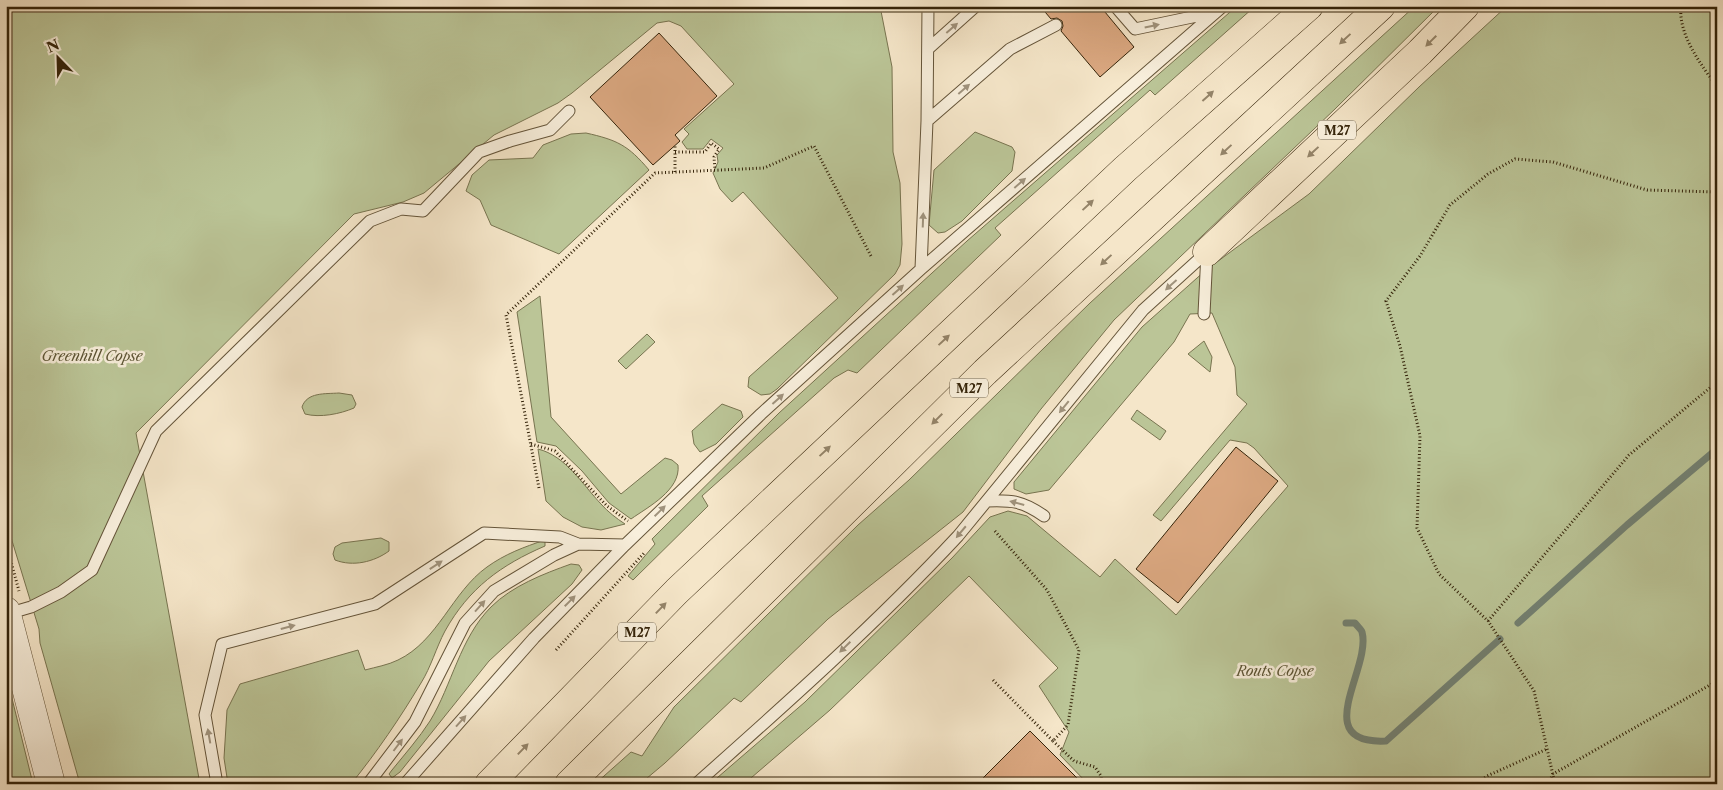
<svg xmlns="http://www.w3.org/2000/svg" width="1723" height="790" font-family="'Libre Caslon Text',serif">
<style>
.green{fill:#bbc597;stroke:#787450}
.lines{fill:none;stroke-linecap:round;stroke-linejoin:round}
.stream{stroke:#728173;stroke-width:7}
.building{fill:#dba881;stroke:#342309}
.service-casing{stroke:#645439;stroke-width:13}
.tertiary-casing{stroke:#645439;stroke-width:29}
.motorway-casing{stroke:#342309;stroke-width:29}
.path{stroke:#342309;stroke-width:3;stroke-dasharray:1 2.5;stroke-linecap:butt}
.service{stroke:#f8efdc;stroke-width:11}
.tertiary{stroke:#f8efdc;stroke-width:28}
.motorway{stroke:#f5e6c9;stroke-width:28}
.oneway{fill:#a0937d}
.oneway2{fill:#948469}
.labels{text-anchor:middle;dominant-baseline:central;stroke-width:5;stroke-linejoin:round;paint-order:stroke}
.shield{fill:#f8efdc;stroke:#6f6048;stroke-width:1}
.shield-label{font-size:12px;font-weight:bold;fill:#342309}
.park-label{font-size:14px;font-style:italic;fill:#5c5434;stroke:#f8efdc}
</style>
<rect width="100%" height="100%" fill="#f5e6c9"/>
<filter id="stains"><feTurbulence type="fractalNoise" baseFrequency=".004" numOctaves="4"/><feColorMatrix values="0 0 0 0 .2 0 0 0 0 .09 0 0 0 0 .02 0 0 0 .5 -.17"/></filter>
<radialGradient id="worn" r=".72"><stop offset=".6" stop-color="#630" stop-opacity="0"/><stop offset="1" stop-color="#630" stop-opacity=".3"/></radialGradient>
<path class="green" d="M6,6H880L892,67L893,152L900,183L902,244L900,265L895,274L777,389L770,394L761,395L748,387L749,377L838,298L743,192L732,202L720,189L713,173L718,162L717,155L723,148L711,139L703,149H687L682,142L689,134L684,129L734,84L681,26L669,21L657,23L572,93L558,103L494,135L424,193L403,202L354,214L136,433L200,784H80L40,643L39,629L6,521Z
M1237,6H1252L1253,8L1155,95L1150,90L995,228L1001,235L857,373L848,370L834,378L702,496L708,506L633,580L628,576L655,544L652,539L779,413L967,241Z
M1415,6H1439L1335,109L1114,320L1041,409L963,512L828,619L741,702L734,698L665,763L640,784H595L631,752L642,756L674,707L858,525L909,480L1090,303Z
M1507,6H1717V784H1088L1060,755L1069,732L1039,686L1058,668L969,576L830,710L744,784H710L805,702L952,558L990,517L1008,511L1027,516L1100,577L1115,559L1176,615L1288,486L1254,448L1247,443L1230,440L1161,521L1153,515L1247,404L1237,395L1235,367L1212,313L1190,314L1174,342L1049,490L1026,494L1014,489V482L1142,327L1206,270L1309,194L1419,87Z
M975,132L1012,147L1015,152L1012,171L962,221L945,232L938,233L929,225L934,170Z
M586,133C617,140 628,145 649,170L559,254L491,225L480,200L466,191L472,175L489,160L533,158L543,145L571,134Z
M540,296L551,417L621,494L665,458L672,460L678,465C681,490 648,507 631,519L609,503L582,471L556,446L537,442L517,312Z
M647,334L655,342L626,369L618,361Z
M1204,341L1212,357L1210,372L1188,354Z
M339,393L352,395L356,404L354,408C340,414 320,418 305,414L302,407C307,392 325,394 339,393Z
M722,404L741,411L743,417L716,444L700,452L694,444L692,431Z
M1137,410L1166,431L1160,440L1131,419Z
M538,449C566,456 582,484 601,504C608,512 616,518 625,524L601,530L582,527L563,517L546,501Z
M381,538L389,542V551C374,562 353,567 335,560L333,554L335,547L342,543Z
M545,540V546C501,565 469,588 445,631C436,648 431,667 421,683C400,718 377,752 351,784H228L224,758L227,710L240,684L358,650L365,670C376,667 388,665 398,660C438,641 452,592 487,567C505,554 524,547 545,540Z
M571,564L579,565L582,570L572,584L489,661L400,772L392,778L389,774L392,770C405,754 419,738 430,721C452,685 460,638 491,607C512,586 543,574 571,564Z
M6,674L33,784H6Z"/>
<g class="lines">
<path class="stream" d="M1346,623H1355C1357,626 1361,629 1362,632C1372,668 1308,745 1386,741L1500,639
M1518,623L1627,525L1717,449"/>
</g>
<path class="building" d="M1040,6H1100L1134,47L1100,77L1061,31L1063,26L1062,21L1057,18L1051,19Z
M659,33L717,96L675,135L680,141L653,165L590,97Z
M1236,447L1278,481L1178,603L1136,569Z
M1030,731L1083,784H977Z"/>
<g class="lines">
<g class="service-casing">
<path id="service" d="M1115,6L1135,29L1216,12
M928,49L976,6
M927,121L1010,49L1056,25
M921,269L927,121L928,6
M1204,314L1207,252
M987,501C1012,500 1023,501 1044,516
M7,614L31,607L61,592L92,570L156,431L370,221L401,209L423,211L479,152L510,141L550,130L569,111
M217,784L205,715L222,644L375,604L484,533L560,537L578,544L625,545
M368,784L415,722L465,623L494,591L554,555L578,544
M405,784L534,638L625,545L761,414L921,269L1223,6
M696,784C786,704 877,623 958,536L1143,310L1207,252"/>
</g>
<g class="tertiary-casing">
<path id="tertiary" d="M6,611L51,784"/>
</g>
<g class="motorway-casing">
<path id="motorway" d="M1207,252L1420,52L1465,6
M489,784L677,591L1125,169L1309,6
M569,784L985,372L1381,6"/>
</g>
<path class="path" d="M1681,6C1678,35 1701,64 1717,87
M675,152H705L711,143L719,149L714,157L715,170
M675,172V146
M531,444L555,451L607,506L628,521
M539,488L506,315L655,173L764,168L814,146L872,258
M6,543L19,591
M1488,621L1629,455L1717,382
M556,650L645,552
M993,680L1053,741L1068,725L1079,650L1047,590L994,530
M1053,741L1074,761L1095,767L1101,776L1102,784
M1476,784L1487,776L1547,749
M1548,784L1553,774L1717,681
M1555,784L1534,691L1488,621L1439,574L1417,528L1420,436L1400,346L1386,301L1420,256L1450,205L1488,174L1515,159L1553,162L1647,190L1717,192
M1713,784L1717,774"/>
<use href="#service" class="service"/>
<use href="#tertiary" class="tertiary"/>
<use href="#motorway" class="motorway"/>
</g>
<defs><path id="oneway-solid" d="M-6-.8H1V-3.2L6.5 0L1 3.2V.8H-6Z" transform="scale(1.25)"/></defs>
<g class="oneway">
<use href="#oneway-solid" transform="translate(1152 26) rotate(-12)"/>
<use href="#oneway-solid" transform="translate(952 28) rotate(-41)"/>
<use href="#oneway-solid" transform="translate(964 89) rotate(-41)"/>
<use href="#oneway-solid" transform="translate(1020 183) rotate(-41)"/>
<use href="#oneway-solid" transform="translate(923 220) rotate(-88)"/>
<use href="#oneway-solid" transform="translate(1171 285) rotate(138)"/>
<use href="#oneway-solid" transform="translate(898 290) rotate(-42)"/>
<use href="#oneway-solid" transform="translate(778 399) rotate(-42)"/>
<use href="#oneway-solid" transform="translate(1064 407) rotate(129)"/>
<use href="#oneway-solid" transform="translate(1017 503) rotate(-165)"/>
<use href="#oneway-solid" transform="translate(660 511) rotate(-44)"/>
<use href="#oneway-solid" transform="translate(961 532) rotate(130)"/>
<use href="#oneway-solid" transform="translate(436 565) rotate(-33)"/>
<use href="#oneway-solid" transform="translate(570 601) rotate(-45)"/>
<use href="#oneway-solid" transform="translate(480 606) rotate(-48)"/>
<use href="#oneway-solid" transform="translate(288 627) rotate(-15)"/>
<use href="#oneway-solid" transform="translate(845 647) rotate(136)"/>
<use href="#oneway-solid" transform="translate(461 721) rotate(-48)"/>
<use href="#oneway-solid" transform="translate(209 736) rotate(-100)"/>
<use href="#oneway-solid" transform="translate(398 745) rotate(-53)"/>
</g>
<g class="oneway2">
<use href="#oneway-solid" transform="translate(1345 39) rotate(137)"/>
<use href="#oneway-solid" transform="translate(1431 41) rotate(135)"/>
<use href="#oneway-solid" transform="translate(1208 96) rotate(-42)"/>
<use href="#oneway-solid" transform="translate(1226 150) rotate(137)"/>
<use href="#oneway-solid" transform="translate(1313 152) rotate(137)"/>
<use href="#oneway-solid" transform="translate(1088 205) rotate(-43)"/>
<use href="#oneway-solid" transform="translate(1106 260) rotate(137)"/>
<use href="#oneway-solid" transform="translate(944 340) rotate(-43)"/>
<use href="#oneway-solid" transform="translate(937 419) rotate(135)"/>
<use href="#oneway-solid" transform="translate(825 451) rotate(-43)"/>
<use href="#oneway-solid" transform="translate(661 608) rotate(-46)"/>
<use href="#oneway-solid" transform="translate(523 749) rotate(-46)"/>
</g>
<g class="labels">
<g class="shield">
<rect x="1318" y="120.5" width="38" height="19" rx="4"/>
<rect x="950" y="378.5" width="38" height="19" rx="4"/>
<rect x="618" y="622.5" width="38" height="19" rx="4"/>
</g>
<g class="shield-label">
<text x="1337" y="130">M27</text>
<text x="969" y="388">M27</text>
<text x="637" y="632">M27</text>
</g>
<g class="park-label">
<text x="92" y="356">Greenhill Copse</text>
<text x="1275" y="671">Routs Copse</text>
</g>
</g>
<rect width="1723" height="790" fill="none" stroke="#f5e6c9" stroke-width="25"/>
<rect x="8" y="8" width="1708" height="775" fill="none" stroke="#342309" stroke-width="2.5"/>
<rect x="12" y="12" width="1698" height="765" fill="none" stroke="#342309"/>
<g transform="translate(58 58) rotate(337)" stroke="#f8efdc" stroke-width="4" paint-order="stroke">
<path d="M0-4L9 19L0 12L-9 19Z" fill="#342309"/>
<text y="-8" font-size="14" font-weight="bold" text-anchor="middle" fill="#342309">N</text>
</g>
<rect width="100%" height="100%" filter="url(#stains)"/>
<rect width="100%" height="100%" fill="url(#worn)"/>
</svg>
